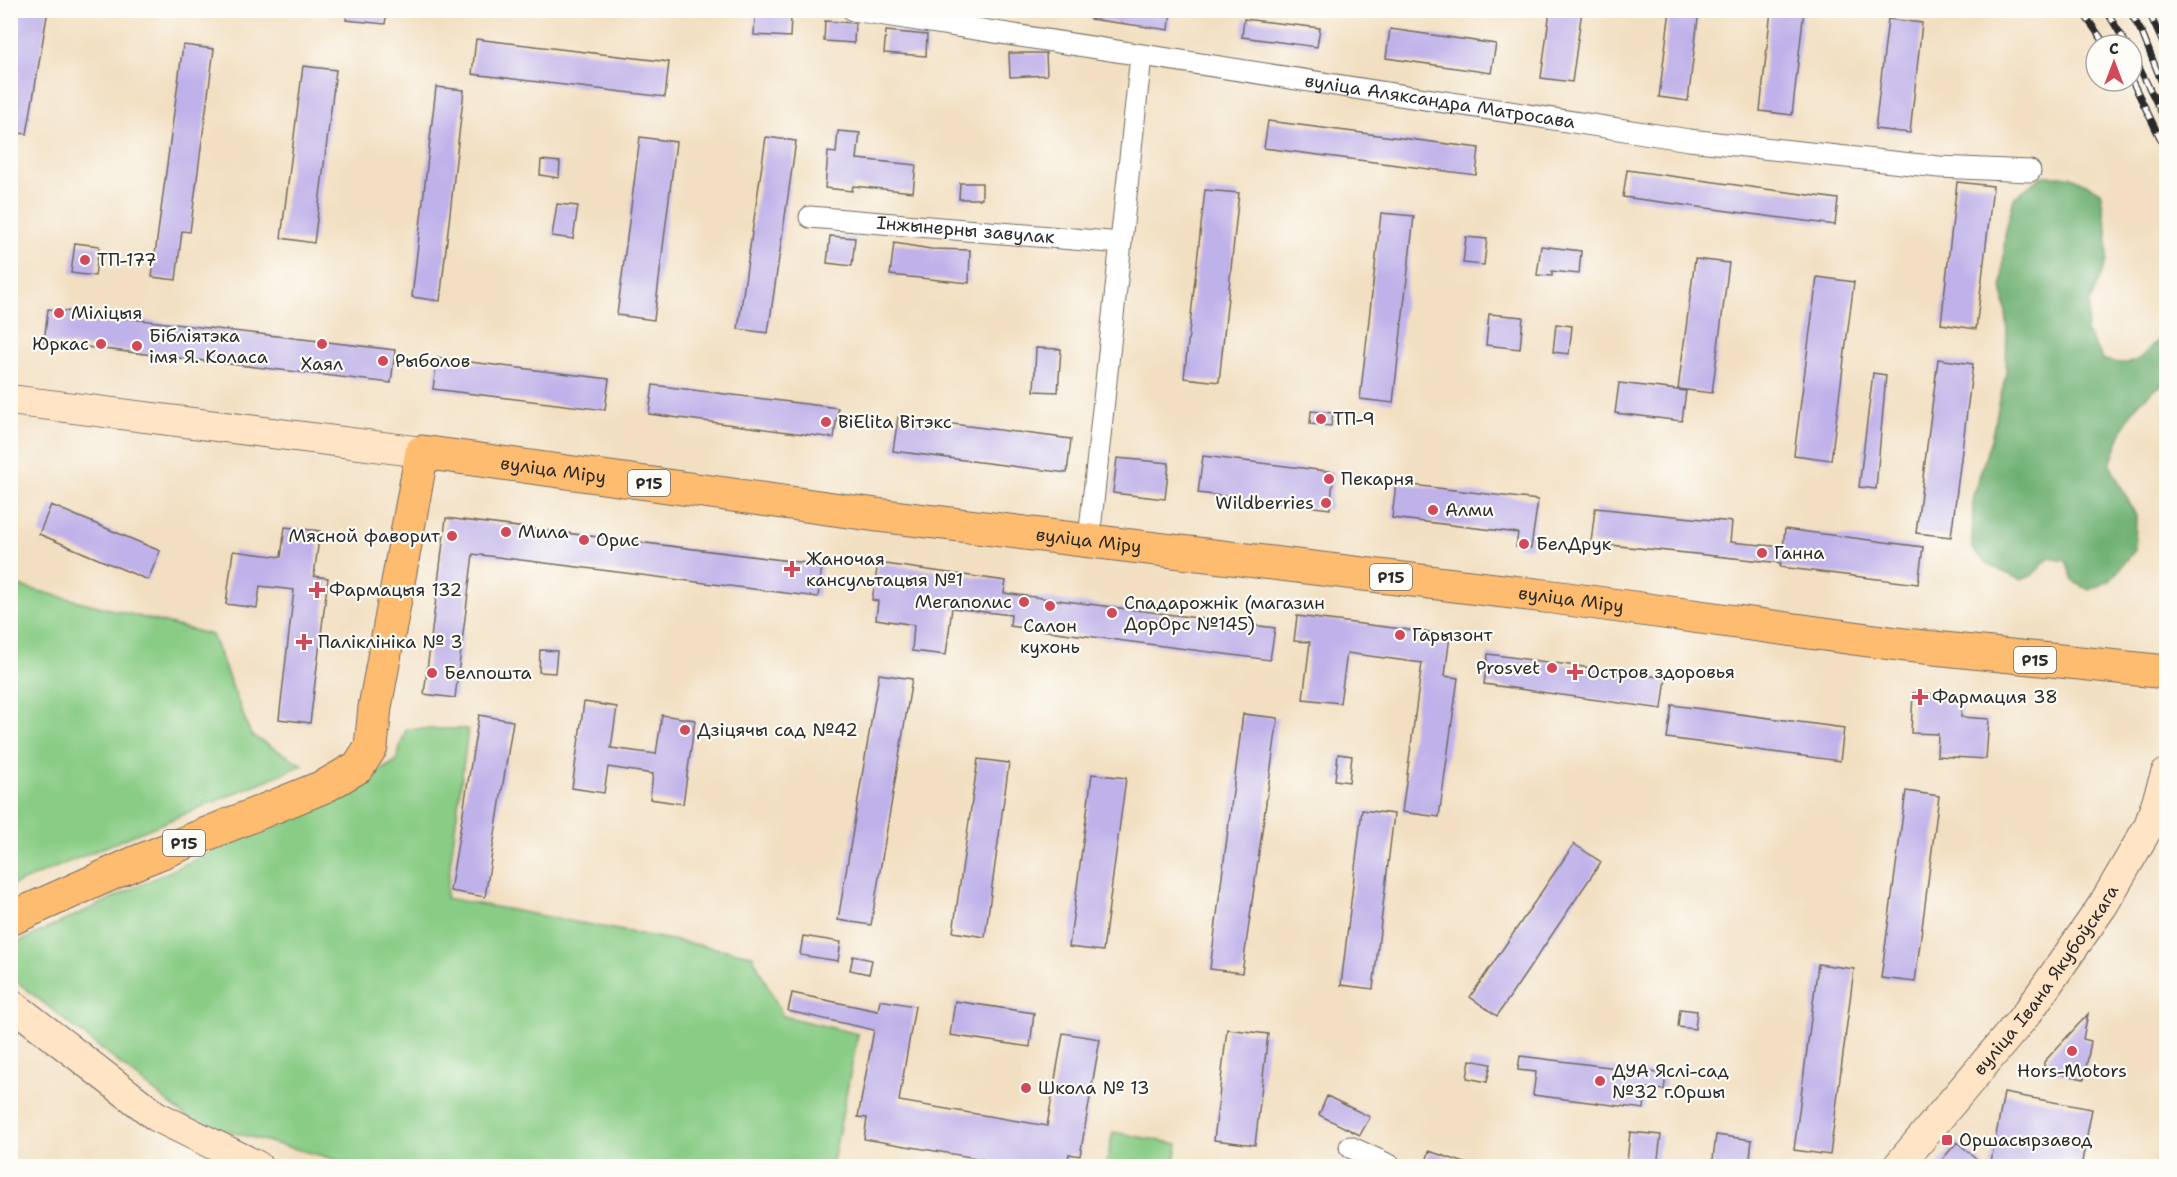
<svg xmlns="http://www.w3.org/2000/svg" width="2177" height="1177" font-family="'Shantell Sans',sans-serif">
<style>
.green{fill:#89cc85;stroke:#5a7c58;stroke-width:1.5}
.forest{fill:#6eb072;stroke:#4c6e4e;stroke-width:1.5}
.building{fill:#bfb1e9}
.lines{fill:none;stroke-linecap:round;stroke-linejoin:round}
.street-casing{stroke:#716a60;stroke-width:23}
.secondary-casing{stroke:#716a60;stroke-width:32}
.primary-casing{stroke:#716a60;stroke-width:35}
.street{stroke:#fff;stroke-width:21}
.secondary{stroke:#ffe4c6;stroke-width:30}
.primary{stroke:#febc70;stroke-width:33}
.rail-casing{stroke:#2b2b2b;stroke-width:7}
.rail{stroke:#fdfcf7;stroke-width:4.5;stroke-dasharray:14;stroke-linecap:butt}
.poi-dot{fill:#d1495b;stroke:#fdfcf7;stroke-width:2}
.labels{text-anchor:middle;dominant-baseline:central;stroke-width:4.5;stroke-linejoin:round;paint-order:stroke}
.shield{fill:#fdfcf7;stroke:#6a6a68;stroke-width:1.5}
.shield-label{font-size:16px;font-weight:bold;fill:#2b2b2b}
.street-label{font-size:18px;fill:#2b2b2b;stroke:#fdfcf7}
.poi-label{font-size:18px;fill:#2b2b2b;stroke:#fdfcf7;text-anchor:start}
</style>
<rect width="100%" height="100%" fill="#fdfcf7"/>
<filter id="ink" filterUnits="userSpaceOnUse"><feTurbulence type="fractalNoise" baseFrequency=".0167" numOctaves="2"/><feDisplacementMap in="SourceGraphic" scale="12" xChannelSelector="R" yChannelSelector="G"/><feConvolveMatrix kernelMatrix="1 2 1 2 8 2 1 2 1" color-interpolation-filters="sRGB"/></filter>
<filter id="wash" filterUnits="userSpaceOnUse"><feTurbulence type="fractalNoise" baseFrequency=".008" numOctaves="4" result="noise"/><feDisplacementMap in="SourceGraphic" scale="24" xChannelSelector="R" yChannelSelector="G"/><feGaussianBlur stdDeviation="1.35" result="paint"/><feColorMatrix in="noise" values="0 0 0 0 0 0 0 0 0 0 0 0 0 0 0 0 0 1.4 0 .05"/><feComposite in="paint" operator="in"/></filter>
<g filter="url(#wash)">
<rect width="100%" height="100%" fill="#f2dfc1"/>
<path class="green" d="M11,584L212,635L251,735L303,765L11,886Z
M406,729H468L446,898L752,955L783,1016L858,1034L832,1166H360L193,1122L11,977L10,946L367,779L396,761Z
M1113,1132L1178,1144L1174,1166H1106Z"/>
<path class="forest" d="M2042,176H2070L2100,191L2107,229V260L2090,302L2086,332L2104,360C2149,372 2139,345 2166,338V382C2127,406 2125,423 2110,465L2136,516L2135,550L2110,581L2089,590L2073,581L2066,561L2049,558L2031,576L2021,580L1988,565L1972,548L1973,496L1991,439L2006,374L2007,322L2002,285L2005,234L2014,198Z"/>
<g id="blocks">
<path class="building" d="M16,10H48L27,134L10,132V43Z
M347,10H387L385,24L346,20Z
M1090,10H1171L1169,30L1090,19Z
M1550,10H1582L1572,82L1541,78Z
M1670,10H1699L1688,101L1659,97Z
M1771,10H1804L1792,115L1760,111Z
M755,15L791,17L790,37L754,35Z
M1244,19L1320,28L1317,47L1242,37Z
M1888,19L1922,23L1910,133L1875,129Z
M825,21L855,23L854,43L824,41Z
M1390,29L1496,44L1491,73L1386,58Z
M886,31L927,35L926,56L884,53Z
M476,39L669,62L665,97L472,74Z
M183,45L214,49L190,232L182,231L176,280L152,277Z
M1009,53H1046L1047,75L1010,77Z
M303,66L336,70L314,243L281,238Z
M436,87L464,90L440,301L412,297Z
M1268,121L1479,148L1476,175L1264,148Z
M838,131L860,133L857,159L916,165L913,192L853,186L852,191L825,188L828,152L836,153Z
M640,137L676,142L654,320L617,315Z
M766,137L796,141L768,333L738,329Z
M541,160L560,162L559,178L540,175Z
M1627,170L1838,199L1835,225L1623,197Z
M1957,182L1993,186L1976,329L1941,324Z
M960,183H982V199H959Z
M1205,190L1239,193L1219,382L1184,378Z
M557,204L578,206L573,239L552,236Z
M1381,213L1414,216L1393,403L1360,399Z
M830,236L855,238L852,266L827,263Z
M1466,237L1487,239L1484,265L1463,263Z
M75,243L99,246L95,276L71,273Z
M894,243L931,249L970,250L969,283L890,275Z
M1541,246L1581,251L1579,274L1552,271V276L1537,275Z
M1695,259L1729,263L1712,393L1678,389Z
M1817,277L1854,282L1831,460L1794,455Z
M48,309L395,350L391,383L44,342Z
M1489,314L1523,317L1520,349L1486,345Z
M1556,324L1572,326L1569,354L1553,352Z
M1036,348L1061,349L1058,392L1034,391Z
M437,358L609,379L605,410L433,389Z
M1938,359L1973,364L1951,537L1916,533Z
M1873,373L1886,375L1876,489L1859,487Z
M1619,383L1686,391L1682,421L1615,413Z
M653,385L838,408L834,438L649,414Z
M1311,411L1333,413L1331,426L1310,424Z
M898,417L1071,439L1067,473L893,451Z
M1203,456L1334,472L1330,509L1198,493Z
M1117,458L1169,463L1165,499L1113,493Z
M1396,483L1538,500L1531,548L1516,547L1518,533L1392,518Z
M51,505L160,551L148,580L39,534Z
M1595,508L1732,522L1730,542L1783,547L1785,529L1923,547L1918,584L1780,567L1781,563L1591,543Z
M446,518L822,565L818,597L473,554L455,698L424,694Z
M285,527L320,531L314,576L328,578L310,723L279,719L294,590L260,586L257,608L226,604L233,551L281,557Z
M878,563L1006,581L1004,593L1275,628L1270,660L1010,626L1011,615L952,608L946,655L912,651L914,625L876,619L878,601L872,600Z
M1297,616L1450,635L1445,676L1458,678L1439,817L1402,812L1422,663L1347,653L1340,703L1303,699L1310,642L1294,641Z
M540,650L557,651L555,673L539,672Z
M1488,654L1666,678L1662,709L1484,684Z
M879,674L912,679L871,925L838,920Z
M1913,693L1962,696L1961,717L1989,719L1986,759L1937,756L1938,734L1911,733Z
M584,702L617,707L611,748L656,754L662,715L695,720L683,804L650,799L653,774L608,767L604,793L572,788Z
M1672,705L1844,728L1840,761L1667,738Z
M1243,714L1278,718L1242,973L1210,969Z
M479,715L513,721L485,897L450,891Z
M1338,754L1352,756L1349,782L1335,780Z
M978,759L1009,763L985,937L953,932Z
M1092,774L1126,778L1103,951L1069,947Z
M1906,791L1939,796L1915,982L1881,978Z
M1362,810L1394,814L1373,989L1341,985Z
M1574,844L1601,862L1497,1016L1470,997Z
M803,936L841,942L838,961L800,955Z
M853,956L872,960L869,974L850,970Z
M1818,964L1854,969L1830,1155L1794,1150Z
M792,993L878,1011L880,1000L915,1006L899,1101L1047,1126L1063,1033L1100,1039L1080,1156L1069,1154L1067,1167H1030L864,1139L867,1118L858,1117L874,1030L788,1011Z
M955,1001L1034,1013L1030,1047L950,1035Z
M1680,1009L1697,1011L1695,1029L1678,1027Z
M2088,1014L2083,1039L2091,1041L2084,1079L2044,1070V1062Z
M1227,1029L1268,1034L1255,1145L1214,1140Z
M1520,1056L1666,1074L1664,1090L1646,1088L1644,1109L1533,1095L1536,1072L1518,1070Z
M1470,1060L1491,1064L1487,1082L1467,1078Z
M2004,1093L2092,1109L2081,1167H1990Z
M1327,1096L1370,1117L1360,1135L1319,1115Z
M1630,1132L1661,1135L1657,1166L1627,1162Z
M1716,1135L1752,1140L1749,1167H1712Z
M1957,1142L1986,1167H1936Z
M1429,1151L1468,1164V1167H1425Z"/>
</g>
</g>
<g filter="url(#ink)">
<use href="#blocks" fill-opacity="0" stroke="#716a60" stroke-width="1.5"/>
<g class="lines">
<g class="street-casing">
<g id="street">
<path id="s1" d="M853,10L1689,140L1939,167L2030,171"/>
<path id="s2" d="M810,217L1121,243"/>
<path d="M1089,539L1141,56"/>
<path d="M1350,1147L1391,1166"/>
</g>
</g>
<g class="secondary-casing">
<g id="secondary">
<path d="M10,400L422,452"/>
<path d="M10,1003L156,1116L257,1166"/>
<path id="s3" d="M1898,1166L2028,1012L2103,905L2149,826L2166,774"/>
</g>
</g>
<g class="primary-casing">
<g id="primary">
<path id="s4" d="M10,919L135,863L325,786L358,767L371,747L375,707L422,452L877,515L1553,597L1905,645L2166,672"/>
</g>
</g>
<use href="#street" class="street"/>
<use href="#secondary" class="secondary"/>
<use href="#primary" class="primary"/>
<g class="rail-casing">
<path id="rail" d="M2081,10L2106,45
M2106,10L2127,45
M2129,10L2142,33L2166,93
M2148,10L2166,50
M2132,53L2166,122
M2132,81L2166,150"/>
</g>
<use href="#rail" class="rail"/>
</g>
</g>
<g class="poi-dot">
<circle cx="85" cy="260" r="6"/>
<circle cx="59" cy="313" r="6"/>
<circle cx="101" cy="344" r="6"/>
<circle cx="322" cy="344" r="6"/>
<circle cx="137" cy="346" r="6"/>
<circle cx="383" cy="361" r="6"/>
<circle cx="1321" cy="419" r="6"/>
<circle cx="826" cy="422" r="6"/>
<circle cx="1329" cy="479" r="6"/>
<circle cx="1326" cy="503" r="6"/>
<circle cx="1433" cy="510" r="6"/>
<circle cx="506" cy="532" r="6"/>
<circle cx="452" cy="536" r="6"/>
<circle cx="584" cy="540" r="6"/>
<circle cx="1524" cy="544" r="6"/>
<circle cx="1762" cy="553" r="6"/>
<path d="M789 560h6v6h6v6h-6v6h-6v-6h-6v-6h6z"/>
<path d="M314 581h6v6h6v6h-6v6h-6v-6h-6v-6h6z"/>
<circle cx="1024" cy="602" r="6"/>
<circle cx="1050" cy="606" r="6"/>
<circle cx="1112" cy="613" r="6"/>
<circle cx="1400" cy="635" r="6"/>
<path d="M301 633h6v6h6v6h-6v6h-6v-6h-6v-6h6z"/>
<circle cx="1552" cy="668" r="6"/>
<path d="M1572 663h6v6h6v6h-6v6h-6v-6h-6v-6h6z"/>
<circle cx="432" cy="673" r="6"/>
<path d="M1917 688h6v6h6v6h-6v6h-6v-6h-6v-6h6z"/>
<circle cx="685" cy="730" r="6"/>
<circle cx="2072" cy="1051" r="6"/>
<circle cx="1600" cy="1081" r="6"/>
<circle cx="1026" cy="1088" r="6"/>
<rect x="1941" y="1134" width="12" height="12" rx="3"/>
</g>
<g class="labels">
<g class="shield">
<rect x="628" y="470" width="42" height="26" rx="4.5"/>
<rect x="1370" y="564" width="42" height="26" rx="4.5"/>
<rect x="2014" y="647" width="42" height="26" rx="4.5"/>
<rect x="163" y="830" width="42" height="26" rx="4.5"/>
</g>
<g class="shield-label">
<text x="649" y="483">Р15</text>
<text x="1391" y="577">Р15</text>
<text x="2035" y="660">Р15</text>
<text x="184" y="843">Р15</text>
</g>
<g class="street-label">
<text stroke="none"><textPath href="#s1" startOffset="594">вуліца Аляксандра Матросава</textPath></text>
<text stroke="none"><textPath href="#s2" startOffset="156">Інжынерны завулак</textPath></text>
<text stroke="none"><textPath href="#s4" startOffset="836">вуліца Міру</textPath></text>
<text stroke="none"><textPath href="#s4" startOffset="1376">вуліца Міру</textPath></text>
<text stroke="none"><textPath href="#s4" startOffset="1862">вуліца Міру</textPath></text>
<text stroke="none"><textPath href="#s3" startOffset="238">вуліца Івана Якубоўскага</textPath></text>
</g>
<g class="poi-label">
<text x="97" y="260">ТП-177</text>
<text x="71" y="313">Міліцыя</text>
<text x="149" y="336">Бібліятэка<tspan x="149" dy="21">імя Я. Коласа</tspan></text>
<text x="89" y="344" text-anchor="end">Юркас</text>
<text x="395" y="361">Рыболов</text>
<text x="322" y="364" text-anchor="middle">Хаял</text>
<text x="1333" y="419">ТП-9</text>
<text x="838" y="422">ВiElita Вітэкс</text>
<text x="1341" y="479">Пекарня</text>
<text x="1314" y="503" text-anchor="end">Wildberries</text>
<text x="1445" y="510">Алми</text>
<text x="518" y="532">Мила</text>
<text x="440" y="536" text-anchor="end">Мясной фаворит</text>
<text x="596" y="540">Орис</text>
<text x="1536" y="544">БелДрук</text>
<text x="1774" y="553">Ганна</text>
<text x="806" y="559">Жаночая<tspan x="806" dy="21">кансультацыя №1</tspan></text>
<text x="329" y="590">Фармацыя 132</text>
<text x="1012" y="602" text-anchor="end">Мегаполис</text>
<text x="1124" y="603">Спадарожнік (магазин<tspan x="1124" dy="21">ДорОрс №145)</tspan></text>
<text x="1050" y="626" text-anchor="middle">Салон<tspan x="1050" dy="21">кухонь</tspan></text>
<text x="1412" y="635">Гарызонт</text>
<text x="318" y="642">Паліклініка № 3</text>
<text x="1540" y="668" text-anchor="end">Prosvet</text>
<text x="1587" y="672">Остров здоровья</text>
<text x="444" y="673">Белпошта</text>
<text x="1932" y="697">Фармация 38</text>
<text x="697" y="730">Дзіцячы сад №42</text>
<text x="1612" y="1071">ДУА Яслі-сад<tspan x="1612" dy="21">№32 г.Оршы</tspan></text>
<text x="2072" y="1071" text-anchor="middle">Hors-Motors</text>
<text x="1038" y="1088">Школа № 13</text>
<text x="1959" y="1140">Оршасырзавод</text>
</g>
</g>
<rect width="2177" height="1177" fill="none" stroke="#fdfcf7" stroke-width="36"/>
<g transform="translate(2114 63)"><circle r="28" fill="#fdfcf7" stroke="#a9a8a5" stroke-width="1.5"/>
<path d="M0-4.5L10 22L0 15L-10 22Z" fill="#d1495b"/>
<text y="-9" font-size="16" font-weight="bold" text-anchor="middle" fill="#2b2b2b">С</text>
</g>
</svg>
